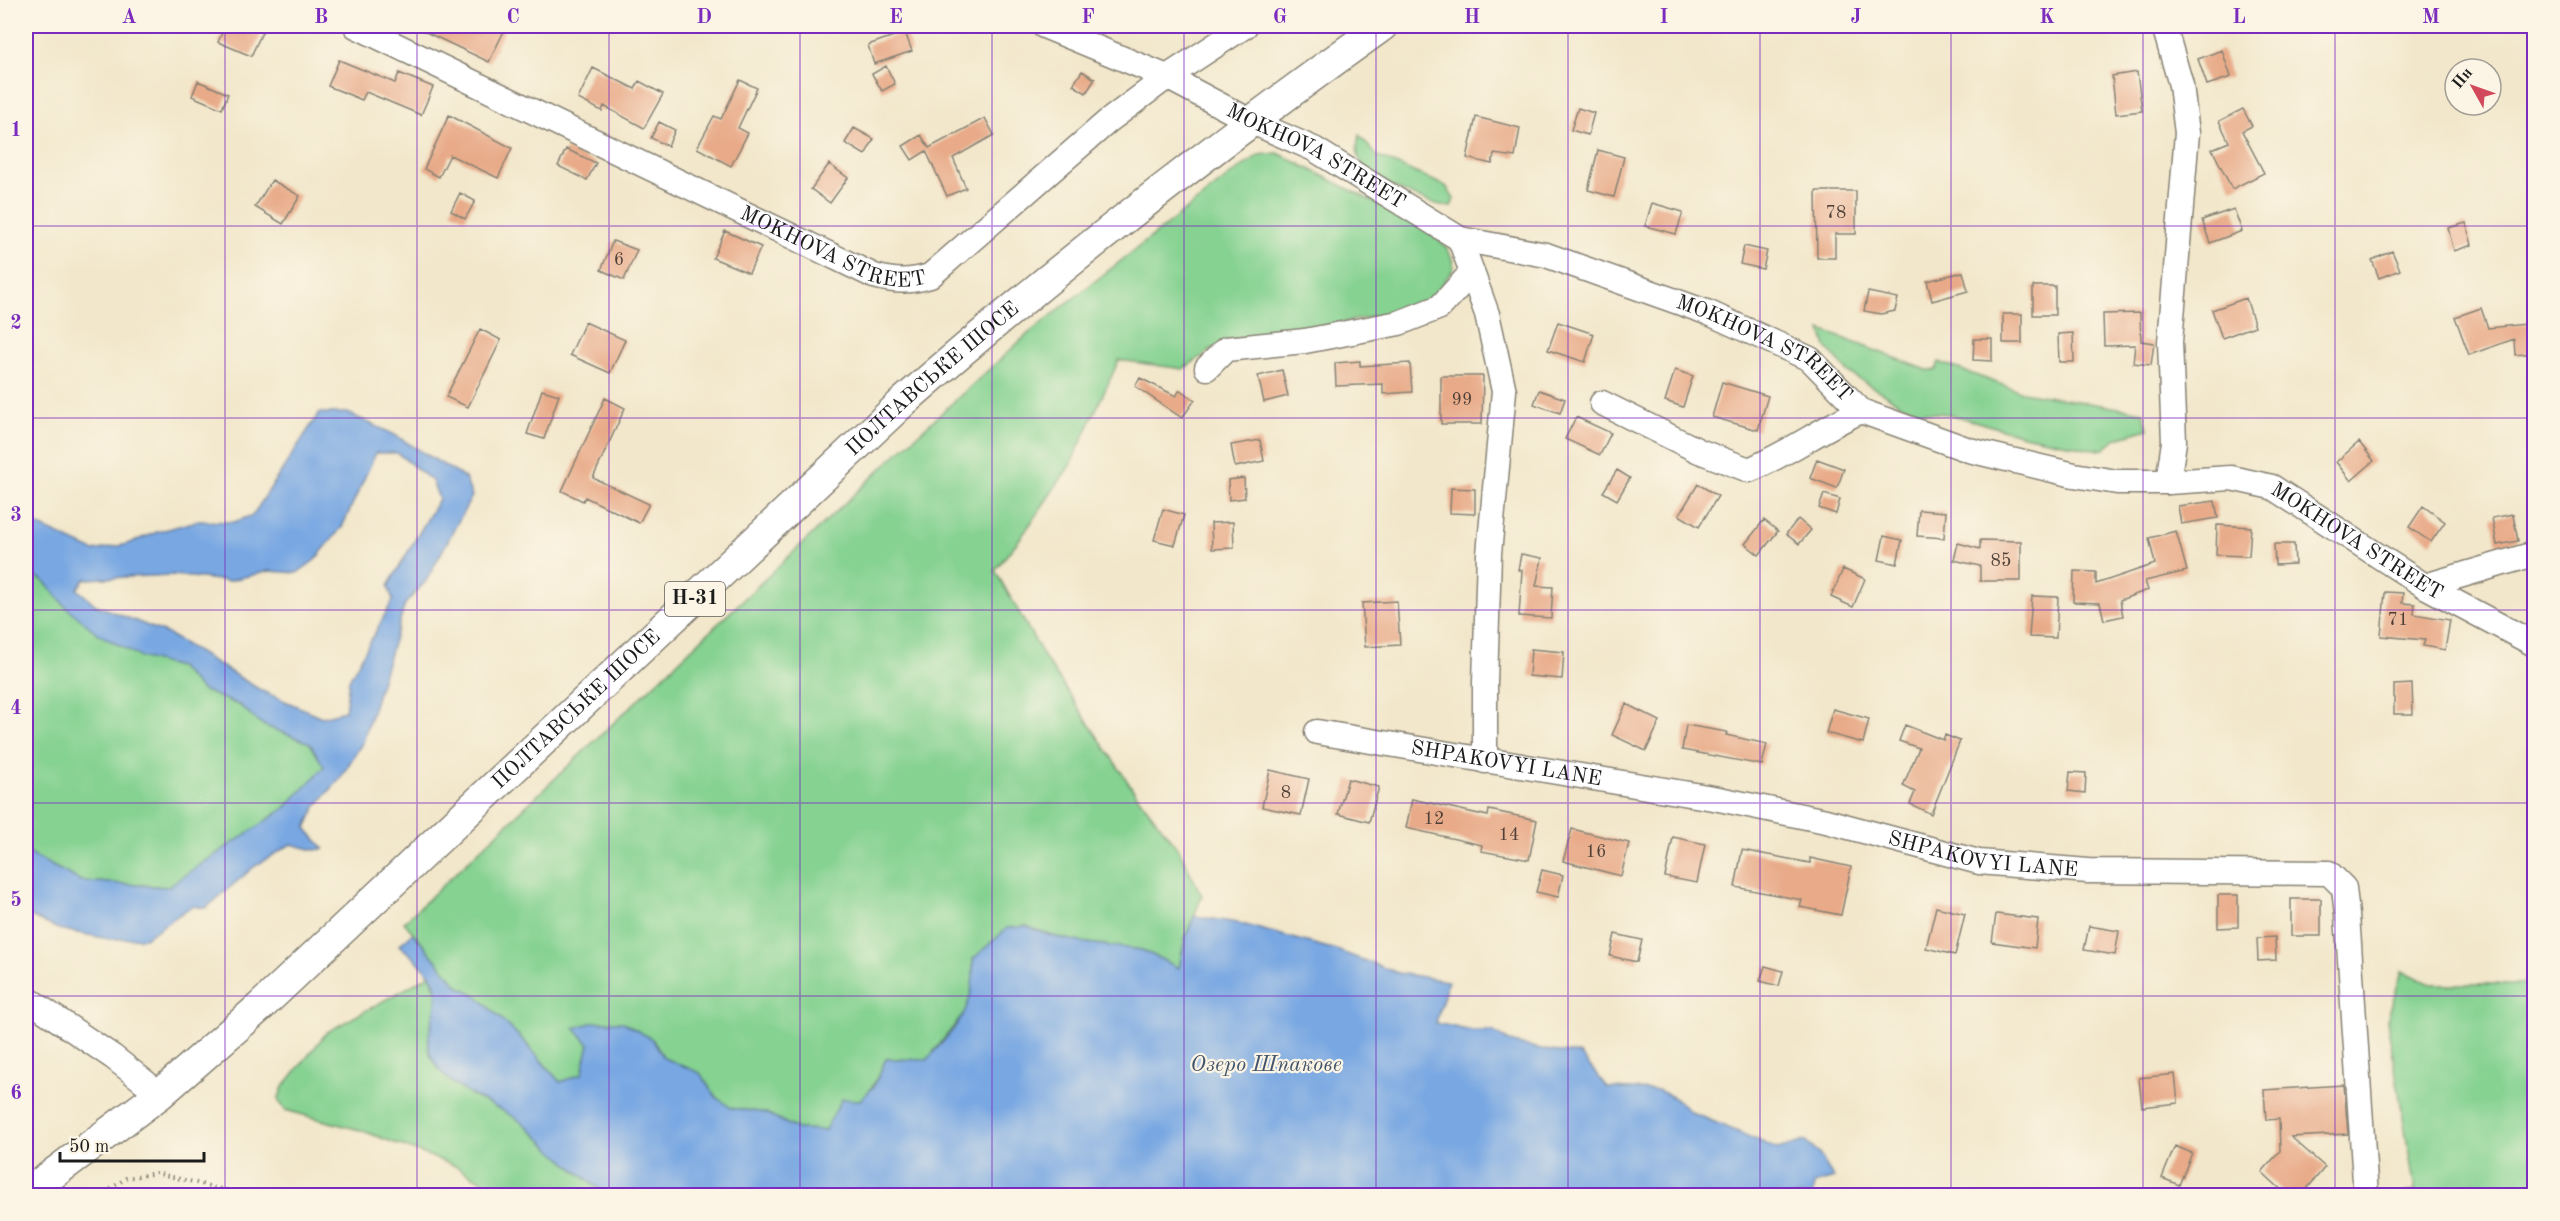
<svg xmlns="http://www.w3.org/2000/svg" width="2560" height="1221" font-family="'Old Standard TT',serif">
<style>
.green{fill:#85d291;stroke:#507756;stroke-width:1.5}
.water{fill:#78a7e2;stroke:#4a627f;stroke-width:1.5;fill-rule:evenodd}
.building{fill:#e8aa88}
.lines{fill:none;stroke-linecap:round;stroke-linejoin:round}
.minor-casing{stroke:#878274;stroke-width:27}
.major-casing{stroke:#878274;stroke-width:33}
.path{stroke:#878274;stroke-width:4;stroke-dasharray:1.5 4.5;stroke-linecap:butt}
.minor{stroke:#fff;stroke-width:24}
.major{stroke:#fff;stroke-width:30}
.grid{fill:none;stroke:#7b2cbf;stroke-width:1.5;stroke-opacity:0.55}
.labels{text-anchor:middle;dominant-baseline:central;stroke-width:4.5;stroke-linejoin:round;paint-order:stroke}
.number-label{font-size:18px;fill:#4f4037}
.shield{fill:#fcf5e5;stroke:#5f5d58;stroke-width:1.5}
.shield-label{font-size:20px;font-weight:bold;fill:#1c1c1c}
.street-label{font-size:21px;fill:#1c1c1c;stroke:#fcf5e5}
.water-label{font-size:22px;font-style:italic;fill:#41546b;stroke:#fcf5e5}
.neatline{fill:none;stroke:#7b2cbf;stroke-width:2}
.grid-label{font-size:20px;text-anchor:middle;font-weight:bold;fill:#7b2cbf}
</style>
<rect width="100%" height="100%" fill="#fcf5e5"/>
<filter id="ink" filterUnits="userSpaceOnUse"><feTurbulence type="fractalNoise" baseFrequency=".0167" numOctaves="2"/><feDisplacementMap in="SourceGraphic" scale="12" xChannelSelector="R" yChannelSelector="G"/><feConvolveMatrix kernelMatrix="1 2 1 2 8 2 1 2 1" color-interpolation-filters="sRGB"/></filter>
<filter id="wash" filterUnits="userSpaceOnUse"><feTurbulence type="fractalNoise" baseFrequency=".008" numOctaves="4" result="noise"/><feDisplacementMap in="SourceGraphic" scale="24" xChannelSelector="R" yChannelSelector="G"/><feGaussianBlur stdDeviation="1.35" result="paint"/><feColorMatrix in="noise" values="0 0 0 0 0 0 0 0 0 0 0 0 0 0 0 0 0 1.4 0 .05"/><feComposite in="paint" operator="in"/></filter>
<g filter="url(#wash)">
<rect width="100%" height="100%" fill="#f2e7cb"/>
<path class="green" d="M1359,135L1377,156L1446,186L1454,199L1451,207C1428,204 1373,182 1361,162C1356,154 1357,143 1359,135Z
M1278,153L1417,224C1434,235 1452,246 1454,268L1434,296L1410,310L1296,331L1225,341L1183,369L1119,360L1071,464L1022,536L995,570L1045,658L1136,794L1179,850L1202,896L1185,939L1179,968L1142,950L1080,942L1052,936L1026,926L973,959L974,984L969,1007L927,1060L886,1059C879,1074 874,1088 861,1099C845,1112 837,1111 825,1130L797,1129L766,1113L731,1108L716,1097L700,1073L664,1058L652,1039L575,1028L589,1044L582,1075L560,1082L523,1040L476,995L458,986L404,922L903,448L1029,333L1229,176L1259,155Z
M1821,330L1927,370H1936L1939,362L2022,392L2143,412L2148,429L2117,438L2104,449L2097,450L2023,435L1949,414L1922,412L1904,406L1849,373L1826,347Z
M26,572L43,580L66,607L141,657L179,667L202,690L239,705L263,725L310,743L325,767L285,808L167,887L81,881L26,852Z
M2402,971L2431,984H2534V1195H2401L2415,1190L2387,1020Z
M430,975L439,998L432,1021L472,1096L500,1108L522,1122L573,1169L607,1195H507L453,1165L363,1131L285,1110L278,1100L283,1087L327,1032Z"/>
<path class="water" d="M319,413H348L393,434L465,478L472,496L426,581L405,604L363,742L339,780L316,806L306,828L324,849L314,850L291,844L255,866L206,908L192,906L145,938L109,939L58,929L26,914V852L81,881L167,887L285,808L324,767L310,743L263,725L239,705L202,690L179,667L141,657L98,634L66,607L43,580L26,572V520L94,551L127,544L157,532L197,521L234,522L253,515ZM376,453H397L432,481L439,499L388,586L393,600L349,680L345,711L322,717L262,691L168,634L96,605L77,589L85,579L173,575L228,581L269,571L297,573L315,560L342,527Z
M1194,916L1238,923L1289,937L1336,950L1398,973L1448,981L1436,1023L1472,1031H1492L1513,1043L1551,1051L1580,1054L1608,1088L1658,1090L1673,1097L1691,1112L1778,1149L1805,1141L1819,1154L1834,1178L1814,1184L1812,1196L607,1195C589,1181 571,1167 554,1152C543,1142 532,1129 520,1121C490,1100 449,1093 432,1058C418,1030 451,1002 429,974C421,963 409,954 399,945L413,933L458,986L476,995L523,1040L560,1082L582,1074L589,1044L574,1028L594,1022H623L652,1039L664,1058L700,1073L716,1097L731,1108L766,1113L797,1129L825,1130L842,1099L860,1100L874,1086L886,1059L927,1060C959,1022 975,1012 973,959L1007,928L1026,926L1052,936L1080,942L1142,950L1179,968L1185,939Z"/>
<g id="blocks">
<path class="building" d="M225,26H265L251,56L218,42Z
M413,26H492L504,31L489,62Z
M905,32L912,51L874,64L868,45Z
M2222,50L2231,77L2207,85L2198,59Z
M339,60L395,83L399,73L433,87L421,115L366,92L362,100L328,86Z
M886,66L895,84L882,91L872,74Z
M593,68L635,89L639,81L663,94L644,128L604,106L602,111L578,99Z
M1082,71L1095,79L1086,93L1073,85Z
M2137,72L2142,111L2116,114L2112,76Z
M740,80L757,88L738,128L748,133L731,166L697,148L714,116L721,119Z
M198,81L228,94L222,109L192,96Z
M1578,108L1594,113L1588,135L1571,130Z
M2243,109L2252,126L2242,131L2264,173L2232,189L2212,149L2229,142L2219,121Z
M449,115L512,148L498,178L450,155L439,177L424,169Z
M1476,117L1520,128L1515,157L1494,154L1492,164L1467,158Z
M985,118L994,135L953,158L966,188L947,196L926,151L912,160L903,146L921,135L929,148Z
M659,122L675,130L668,146L651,138Z
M854,128L874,139L865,155L845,143Z
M566,149L596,163L587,180L558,166Z
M1598,150L1624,157L1614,197L1588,190Z
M829,164L848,178L830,203L811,189Z
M272,180L300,196L283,224L255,207Z
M1816,191H1856V234H1835V258H1817Z
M460,193L475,201L465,219L451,211Z
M1652,203L1683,212L1676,234L1645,226Z
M2234,209L2242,231L2210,243L2202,220Z
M2466,223L2472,245L2454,251L2448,228Z
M725,231L761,247L749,273L713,258Z
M613,241L637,250L624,280L601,270Z
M1744,246L1767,251L1763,269L1740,264Z
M2392,251L2400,270L2379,278L2372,260Z
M1963,272L1968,291L1932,301L1927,281Z
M2033,286H2055V315H2033Z
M1868,292L1898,298L1895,311L1881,314L1864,311Z
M2246,298L2255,326L2222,338L2212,310Z
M2481,308L2488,328L2535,323V332L2532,333L2534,353L2515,355L2514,339L2469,355L2455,317Z
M2140,313L2141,341L2154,343L2151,365L2133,363L2135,345L2104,346L2103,314Z
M2003,314H2022V343H2003Z
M585,322L625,340L610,373L570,355Z
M1558,322L1594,334L1585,362L1548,350Z
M480,329L501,340L468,407L446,397Z
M2073,333L2074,362H2059L2058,334Z
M1974,339H1992V361L1973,360Z
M1360,361V366L1410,363L1412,392L1383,394V384L1336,386L1335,363Z
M1282,370L1288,396L1264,402L1258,376Z
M1675,370L1693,376L1683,407L1665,401Z
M1441,376H1483L1482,424H1441Z
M1140,378L1176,396L1180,390L1195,400L1182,418L1135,386Z
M1722,382L1768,396L1758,430L1712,417Z
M542,390L559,395L544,439L527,434Z
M1539,390L1565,399L1560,413L1534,404Z
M605,398L625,408L593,478L649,504L639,523L585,497L583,501L562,491Z
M1576,417L1611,433L1600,455L1565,439Z
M1260,440L1264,461L1235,467L1231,445Z
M2359,442L2374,461L2351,481L2336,462Z
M1817,459L1844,469L1837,488L1810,478Z
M1617,470L1630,478L1617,500L1603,492Z
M1244,478L1245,498L1229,500L1228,480Z
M1698,484L1718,496L1699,527L1679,515Z
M1451,488L1475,489V514L1450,513Z
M1824,494L1840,499L1836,514L1819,508Z
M2215,501L2218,518L2181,524L2178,506Z
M2423,506L2445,522L2431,542L2409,527Z
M1163,509L1184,515L1175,545L1154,540Z
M1919,510L1946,512L1944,538L1917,536Z
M2513,514L2518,541L2497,545L2492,518Z
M1798,519L1811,530L1799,544L1786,534Z
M1764,520L1778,531L1759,555L1745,544Z
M1233,522L1234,548L1212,549L1211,523Z
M2217,525L2251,527L2249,556L2216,555Z
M2176,531L2187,571L2145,581L2148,590L2120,600L2123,616L2104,620L2100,603L2073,602L2074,571L2096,572V584L2155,564L2149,538Z
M1884,536L1902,540L1897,564L1879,560Z
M1980,540L2021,541V581H1980V566L1954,560L1958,543L1980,549Z
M2274,544H2294L2295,564L2275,565Z
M1521,554L1542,558L1536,586L1553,587L1551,618L1519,616L1522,570H1518Z
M1843,569L1865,579L1853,607L1831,597Z
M2385,592L2403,593L2402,603L2415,604L2414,614L2450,620L2445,650L2423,646L2425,640L2381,636Z
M2032,596L2058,597L2056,638L2029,637Z
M1397,601L1400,645L1365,647L1362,603Z
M1531,649L1564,652L1562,679L1529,676Z
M2412,684L2413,714H2394V685Z
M1626,704L1660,721L1646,751L1612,735Z
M1833,709L1869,719L1863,743L1826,733Z
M1686,725L1727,732L1726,735L1767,744L1762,765L1682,750Z
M1905,725L1943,740L1945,735L1960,741L1931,814L1910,804L1915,792L1903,786L1919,748L1899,741Z
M1270,770L1309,779L1301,815L1262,807Z
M2070,772L2086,773L2085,793L2068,791Z
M1348,779L1379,787L1369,822L1338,814Z
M1412,799L1488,816L1489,810L1537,820L1529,860L1481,851L1482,845L1406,828Z
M1572,829L1629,843L1621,876L1563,861Z
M1673,837L1705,844L1697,883L1665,877Z
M1742,850L1810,863V858L1851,867L1841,915L1800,907L1802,900L1735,887Z
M1542,870L1563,875L1558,897L1536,892Z
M2218,895H2238V927L2218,928Z
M2291,899H2321V936H2291Z
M1936,907L1965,914L1955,955L1926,948Z
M1996,914L2038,919L2035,948L1992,942Z
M2089,926L2119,931L2115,955L2084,950Z
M1615,934L1642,940L1637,962L1610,956Z
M2275,937L2276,960L2258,961L2257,938Z
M1765,966L1783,971L1779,986L1760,981Z
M2175,1074L2178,1103L2142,1107L2139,1078Z
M2344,1085L2348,1134L2291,1137L2325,1167L2301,1196H2288L2262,1172L2280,1151L2279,1119L2266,1120L2264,1090Z
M2175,1146L2192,1153L2179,1185L2162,1178Z"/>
</g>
</g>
<g filter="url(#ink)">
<use href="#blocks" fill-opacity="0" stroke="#878274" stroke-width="1.5"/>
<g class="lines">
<g class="minor-casing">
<g id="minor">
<path id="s1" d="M356,26L874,276C895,282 910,282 930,276L1107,122L1167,77L1245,26"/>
<path id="s2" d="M1044,26L1167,77L1250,121L1314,149L1460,239L1546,255L1709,313L1810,359L1861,411L1969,450L2074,475L2117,482H2168L2231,478L2272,487L2425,586L2534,644"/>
<path d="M2164,26L2181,85L2187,133L2170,342L2174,442L2168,482"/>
<path d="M1460,239L1487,314L1504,391L1489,554L1485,682V761"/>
<path d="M1207,368L1226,349L1305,341L1399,323L1440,307L1472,272"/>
<path d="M1602,403L1699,451L1749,470C1788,454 1822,428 1861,411"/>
<path d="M2425,586L2534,554"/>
<path id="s3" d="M1317,732L1719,799L1826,821L1979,862L2088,871L2329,873L2344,888L2347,915L2366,1196"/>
<path d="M26,998L113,1057L160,1094"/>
</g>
</g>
<g class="major-casing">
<g id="major">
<path id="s4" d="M26,1194L160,1094L261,1006L903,402C1056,268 1217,144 1382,26"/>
</g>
</g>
<path class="path" d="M101,1196L126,1178L156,1173L250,1196"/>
<use href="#minor" class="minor"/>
<use href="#major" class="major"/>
</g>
</g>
<path class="grid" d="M225,26V1196M417,26V1196M609,26V1196M800,26V1196M992,26V1196M1184,26V1196M1376,26V1196M1568,26V1196M1760,26V1196M1951,26V1196M2143,26V1196M2335,26V1196M26,226H2534M26,418H2534M26,610H2534M26,803H2534M26,996H2534"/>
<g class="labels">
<g class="number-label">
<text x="1836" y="213">78</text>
<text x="619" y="260">6</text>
<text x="1462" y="400">99</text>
<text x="2001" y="561">85</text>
<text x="2398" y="620">71</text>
<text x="1286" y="793">8</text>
<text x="1434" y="819">12</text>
<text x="1509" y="835">14</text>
<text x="1596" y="852">16</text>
</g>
<rect class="shield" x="665" y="582" width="60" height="34" rx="4.5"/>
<g class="shield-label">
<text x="695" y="599">Н-31</text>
</g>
<g class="street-label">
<text stroke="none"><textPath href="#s2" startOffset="302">MOKHOVA STREET</textPath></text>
<text stroke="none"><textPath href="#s1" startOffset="528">MOKHOVA STREET</textPath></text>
<text stroke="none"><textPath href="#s2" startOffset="795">MOKHOVA STREET</textPath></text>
<text stroke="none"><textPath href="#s4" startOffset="1220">ПОЛТАВСЬКЕ ШОСЕ</textPath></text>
<text stroke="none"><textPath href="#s2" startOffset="1436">MOKHOVA STREET</textPath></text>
<text stroke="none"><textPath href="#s4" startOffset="734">ПОЛТАВСЬКЕ ШОСЕ</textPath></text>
<text stroke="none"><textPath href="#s3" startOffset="192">SHPAKOVYI LANE</textPath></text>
<text stroke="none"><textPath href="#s3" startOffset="678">SHPAKOVYI LANE</textPath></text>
</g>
<g class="water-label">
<text x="1266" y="1065">Озеро Шпакове</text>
</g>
</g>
<rect width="2560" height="1221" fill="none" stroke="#fcf5e5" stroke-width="66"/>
<g transform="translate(2473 87) rotate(310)"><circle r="28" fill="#fcf5e5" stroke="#a29e95" stroke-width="1.5"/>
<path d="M0-4.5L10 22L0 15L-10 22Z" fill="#d1495b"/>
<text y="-9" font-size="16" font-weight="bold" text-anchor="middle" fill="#1c1c1c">Пн</text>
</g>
<path d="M60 1152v9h144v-9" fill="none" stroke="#1c1c1c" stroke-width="3"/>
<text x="69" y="1152" font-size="18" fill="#1c1c1c" stroke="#fcf5e5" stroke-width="4.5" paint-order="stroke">50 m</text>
<rect x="33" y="33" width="2494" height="1155" class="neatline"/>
<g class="grid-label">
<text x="129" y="23">A</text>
<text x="321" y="23">B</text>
<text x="513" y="23">C</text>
<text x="704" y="23">D</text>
<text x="896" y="23">E</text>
<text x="1088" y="23">F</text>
<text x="1280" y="23">G</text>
<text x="1472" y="23">H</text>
<text x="1664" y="23">I</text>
<text x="1856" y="23">J</text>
<text x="2047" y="23">K</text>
<text x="2239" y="23">L</text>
<text x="2431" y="23">M</text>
<text x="16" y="136">1</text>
<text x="16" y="329">2</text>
<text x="16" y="521">3</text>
<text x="16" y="714">4</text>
<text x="16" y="906">5</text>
<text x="16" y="1099">6</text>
</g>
</svg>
